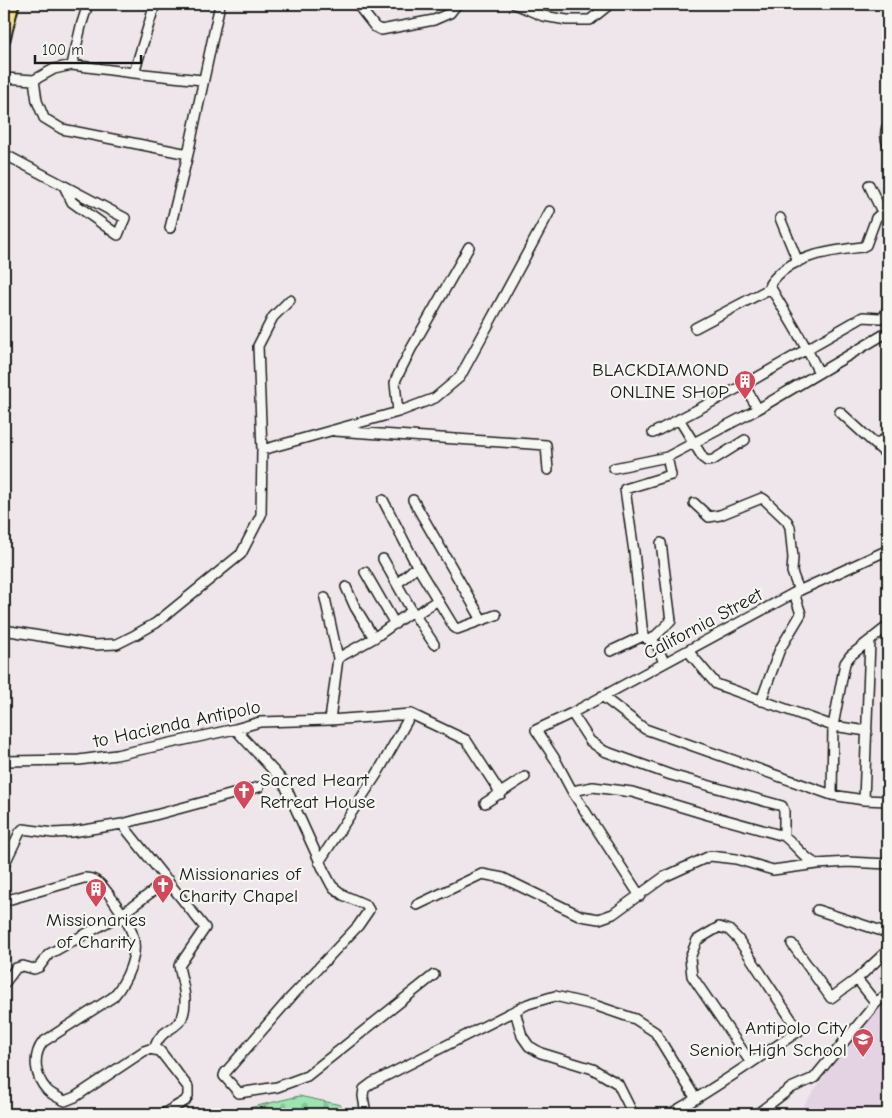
<svg xmlns="http://www.w3.org/2000/svg" width="892" height="1118" font-family="'Comic Neue',sans-serif">
<style>
.built{fill:#e4d3e2}
.cemetery{fill:url(#cemetery-stones);stroke:#5c8067}
.lines{fill:none;stroke-linecap:round;stroke-linejoin:round}
.minor-casing{stroke:#1c1c1c;stroke-width:12}
.major-casing{stroke:#1c1c1c;stroke-width:15}
.minor{stroke:#f6f6f2;stroke-width:9}
.major{stroke:#f7e281;stroke-width:11}
.labels{text-anchor:middle;dominant-baseline:central;stroke-width:4.5;stroke-linejoin:round;paint-order:stroke}
.poi-label{font-size:19px;fill:#1c1c1c;stroke:#f6f6f2;text-anchor:end}
.street-label{font-size:19px;fill:#1c1c1c;stroke:#f6f6f2}
</style>
<defs>
<pattern id="cemetery-stones" width="16" height="16" patternUnits="userSpaceOnUse" patternTransform="scale(1.25)"><rect width="16" height="16" fill="#9ce4b2"/><path d="M2 7V4a2 2 0 0 1 4 0v3zM10 15v-3a2 2 0 0 1 4 0v3z" fill="#86c398"/></pattern>
</defs>
<rect width="100%" height="100%" fill="#eee6eb"/>
<filter id="ink" filterUnits="userSpaceOnUse"><feTurbulence type="fractalNoise" baseFrequency=".02" numOctaves="2"/><feDisplacementMap in="SourceGraphic" scale="10" xChannelSelector="R" yChannelSelector="G"/><feConvolveMatrix kernelMatrix="1 2 1 2 8 2 1 2 1" color-interpolation-filters="sRGB"/></filter>
<g filter="url(#ink)">
<path class="built" d="M882,1004L888,1011V1114H816L804,1105L875,1006Z"/>
<path class="cemetery" d="M299,1096L341,1105L342,1114H224Z"/>
<g class="lines">
<g class="minor-casing">
<path id="minor" d="M357,4L375,27L381,30L434,20L450,13L457,4
M515,4L543,16L567,20H590L610,4
M72,65L81,26L88,4
M134,73L155,4
M4,78L34,80L54,69L72,65L134,73L202,80
M34,80L37,101L44,118L62,129L188,154
M888,125C885,130 885,139 888,144
M4,154L125,218L118,235L72,202L64,186
M869,185L882,212
M780,218L798,262
M170,228L188,154L220,4
M695,328L771,288
M819,373C805,343 787,316 771,288L770,284C790,255 830,251 862,247L866,245L876,218L888,207
M744,385L758,409L888,332
M398,412L395,383L396,379L411,349L469,247
M840,412L888,456
M679,419L703,458L707,461L713,460L745,440
M335,431L546,445L548,470
M653,433L744,385L863,317L880,318L884,317L888,308
M876,444L888,437
M262,450L398,412L435,398L460,377L550,211
M614,468L667,457L758,409
M383,500L417,566L454,627L457,629L496,615
M413,500L482,620
M694,503L709,517L720,515L762,498L765,500L787,521L790,527L793,558L792,572L799,591
M383,559L412,611L434,644
M365,572L395,624
M397,584L417,566
M346,587L355,607L374,638
M325,598L338,658L330,720
M415,615L438,600
M4,630L94,645L117,644L135,635L156,623L241,554L261,515L262,450L258,346L273,317L290,300
M647,639L657,645L664,663
M650,641L671,621L661,543
M611,651L643,636L634,552L625,489L671,475L667,457
M688,651L716,684L833,726L867,731
M338,658L374,638L412,611
M602,696L645,729L832,795L864,800L888,801
M761,701L780,649L801,614L794,593
M572,713L590,741L604,751L671,775L782,806L784,811V836
M235,729L283,781L324,871L332,886L343,895L366,905L369,910L358,926L291,997L225,1073L224,1076L239,1093L277,1087L307,1076L434,975
M4,761L79,760L116,755L235,729L260,722L330,720L411,714L466,740L501,794
M572,791L593,787L632,792L705,814L784,836C795,844 805,860 817,864L848,862L888,864
M832,795L833,726L845,663L850,656L888,626
M864,800L870,641
M485,803L525,777
M122,824L205,928L179,966C182,982 189,1001 182,1018C175,1031 159,1029 154,1050
M319,862L377,774L411,714
M4,865L20,832L23,829L53,833L72,832L122,824L259,787
M640,896L572,791L555,759L536,730L572,713L794,593L888,550
M4,901L84,878C98,877 105,889 113,900C120,910 128,921 132,933C140,954 126,982 113,997L43,1042C32,1056 35,1077 47,1090C52,1095 59,1098 65,1101L75,1097L144,1051L150,1049L160,1051L188,1087V1096L185,1101L163,1114
M417,905L482,874L503,878L581,916L599,919L613,914L664,877L710,856L736,859L773,870L817,864
M817,910L888,933
M792,944L831,998L857,979L888,950
M857,979L876,1003
M4,984L16,968L23,966L34,969L39,967L49,954L122,914L168,880
M515,1011L522,1036L529,1046L541,1053L593,1069L618,1084L633,1114
M366,1114L363,1096L364,1089L372,1083L528,1004L555,996L597,1006L635,1019L655,1032L696,1099
M670,1114C715,1089 756,1059 799,1031L738,939L729,930L719,927L697,940L690,958L692,976L751,1063
M757,1114L791,1088L814,1078L876,1003L888,993"/>
</g>
<g class="major-casing">
<path id="major" d="M4,39L13,4"/>
</g>
<use href="#minor" class="minor"/>
<use href="#major" class="major"/>
</g>
</g>
<defs>
<g id="building-pin" transform="scale(1.125)"><path d="M0 17L-7.5 6A9.5 9.5 0 1 1 7.5 6Z" fill="#d1495b" stroke="#f6f6f2"/><path d="M-4-6H4V6H1V3H-1V6H-4ZM-2.5-4.3h1.7v1.8h-1.7ZM.8-4.3h1.7v1.8H.8ZM-2.5-1h1.7V.8h-1.7ZM.8-1h1.7V.8H.8Z" fill="#fff"/></g>
<g id="church-pin" transform="scale(1.125)"><path d="M0 17L-7.5 6A9.5 9.5 0 1 1 7.5 6Z" fill="#d1495b" stroke="#f6f6f2"/><path d="M-1.2-6h2.4v3.5h3.3v2.4h-3.3V6h-2.4V-.1h-3.3v-2.4h3.3Z" fill="#fff"/></g>
<g id="school-pin" transform="scale(1.125)"><path d="M0 17L-7.5 6A9.5 9.5 0 1 1 7.5 6Z" fill="#d1495b" stroke="#f6f6f2"/><path d="M0-5L7-2L0 1L-7-2ZM-4 1L0 2.5L4 1V4Q0 6-4 4Z" fill="#fff"/></g>
</defs>
<g fill-rule="evenodd">
<use href="#building-pin" x="745" y="381"/>
<use href="#church-pin" x="244" y="791"/>
<use href="#church-pin" x="163" y="885"/>
<use href="#building-pin" x="96" y="889"/>
<use href="#school-pin" x="863" y="1039"/>
</g>
<g class="labels">
<g class="poi-label">
<text x="729" y="370">BLACKDIAMOND<tspan x="729" dy="22">ONLINE SHOP</tspan></text>
<text x="260" y="780" text-anchor="start">Sacred Heart<tspan x="260" dy="22">Retreat House</tspan></text>
<text x="179" y="874" text-anchor="start">Missionaries of<tspan x="179" dy="22">Charity Chapel</tspan></text>
<text x="96" y="920" text-anchor="middle">Missionaries<tspan x="96" dy="22">of Charity</tspan></text>
<text x="847" y="1028">Antipolo City<tspan x="847" dy="22">Senior High School</tspan></text>
</g>
<g class="street-label">
<text transform="translate(703 624) rotate(-28)">California Street</text>
<text transform="translate(177 724) rotate(-12)">to Hacienda Antipolo</text>
</g>
</g>
<rect width="892" height="1118" fill="none" stroke="#f6f6f2" stroke-width="20"/>
<rect x="10" y="10" width="872" height="1098" fill="none" stroke="#1c1c1c" stroke-width="2" filter="url(#ink)"/>
<path d="M35 55v8h106v-8" fill="none" stroke="#1c1c1c" stroke-width="2.5"/>
<text x="42" y="55" font-size="15" fill="#1c1c1c" stroke="#f6f6f2" stroke-width="4" paint-order="stroke">100 m</text>
</svg>
